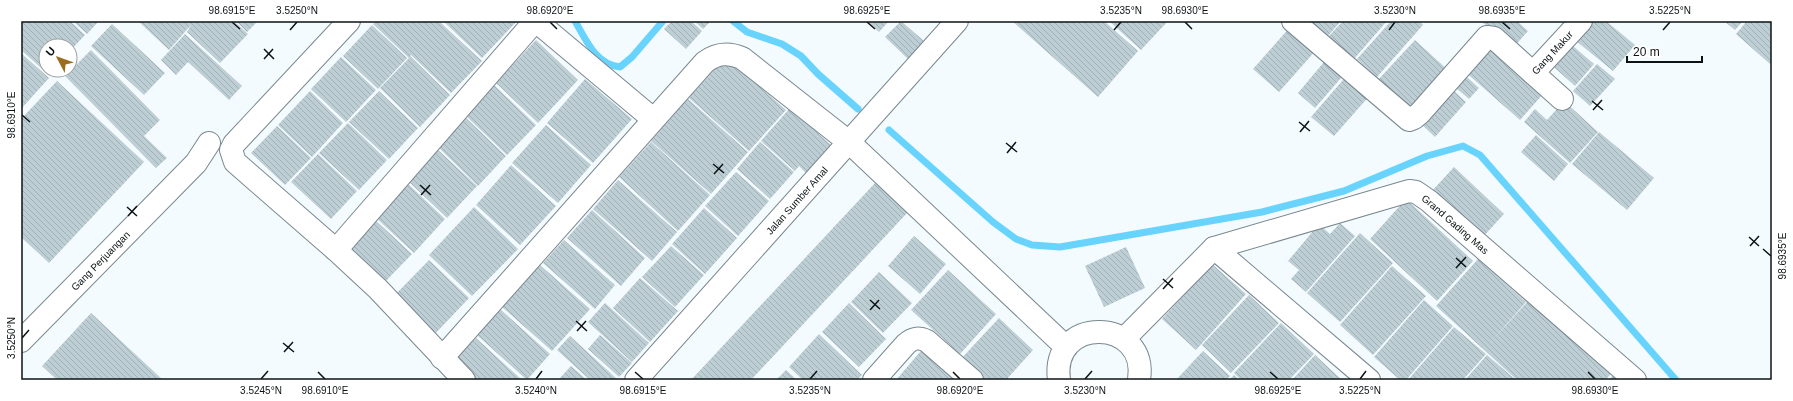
<svg xmlns="http://www.w3.org/2000/svg" width="1793" height="401" font-family="Helvetica,sans-serif">
<style>
.lines{fill:none;stroke-linecap:round;stroke-linejoin:round}
.stream{stroke:#68d4fd;stroke-width:7}
.building{fill:url(#building-back-hatch)}
.street-casing{stroke:#79888f;stroke-width:24}
.street{stroke:#fff;stroke-width:22}
.ticks{fill:none;stroke:#0d1315;stroke-width:1.5}
.labels{text-anchor:middle;dominant-baseline:central;stroke-width:3;stroke-linejoin:round;paint-order:stroke}
.street-label{font-size:10px;fill:#0d1315;stroke:#fff}
.neatline{fill:none;stroke:#0d1315;stroke-width:1.5}
.ticks-label{font-size:10px;text-anchor:middle;fill:#0d1315}
</style>
<defs>
<pattern id="building-back-hatch" width="6" height="6" patternUnits="userSpaceOnUse"><rect width="6" height="6" fill="#bdced5"/><path d="M-1 5l2 2M0 0l6 6M5-1l2 2" fill="none" stroke="#a1b0b6"/></pattern>
</defs>
<rect width="100%" height="100%" fill="#f4fbfe"/>
<g class="lines">
<path class="stream" d="M575,21C586,40 596,65 620,67L632,57L663,21
M733,21L747,32L782,44L801,56L818,74L858,109
M889,130L993,222L1016,239L1032,245L1060,247L1262,212L1344,191L1427,156L1463,146L1480,155L1676,380"/>
</g>
<path class="building" d="M21,21H70L85,35L70,51V46H46V70H53L49,75L21,50Z
M73,21H99L87,34Z
M138,21H234L248,34L220,63L187,32L191,25L169,50Z
M236,21H258L247,32Z
M376,21H443L441,23L482,61L451,93L411,55L410,56L450,95L420,127L380,88L409,58L373,24Z
M443,21H517L482,58Z
M672,21H691L702,31L686,49L664,29Z
M694,21H711L703,29Z
M867,21H889L879,32Z
M901,21L924,41L908,59L885,37Z
M1012,21H1104L1138,51L1098,97Z
M1109,21H1168L1141,50Z
M1308,21H1341L1326,38Z
M1343,21H1387L1354,59L1329,36Z
M1391,21H1419L1423,25L1377,77L1357,59Z
M1481,21H1517L1528,31L1513,48Z
M1590,21H1606L1635,45L1613,71L1575,40Z
M1724,21H1743L1735,30Z
M1747,21H1772V61L1770,64L1736,34Z
M112,24L165,73L144,95L91,46Z
M372,25L407,58L378,89L343,56Z
M1291,26L1317,49L1279,92L1253,69Z
M185,34L242,86L229,100L188,62L176,75L161,60Z
M536,40L578,80L538,123L496,83Z
M1415,40L1449,71L1413,111L1378,80Z
M1566,40L1594,64L1575,86L1547,61Z
M1487,42L1544,93L1520,120L1463,70Z
M91,50L160,120L144,136L167,158L156,168L65,76Z
M21,53L49,78L21,109Z
M1329,56L1347,71L1315,108L1298,93Z
M341,57L376,90L346,122L311,89Z
M726,57L786,110L749,151L689,98Z
M1597,64L1615,79L1590,106L1573,91Z
M1459,70L1479,88L1469,99L1449,82Z
M1349,73L1372,93L1334,136L1311,117Z
M585,79L632,119L593,163L547,123Z
M57,81L144,162L49,263L21,237V119Z
M494,85L536,125L507,155L466,116Z
M1450,87L1466,102L1435,137L1419,122Z
M310,91L343,123L312,157L278,125Z
M379,91L418,128L389,159L349,122Z
M688,99L748,152L711,194L651,141Z
M1564,101L1598,132L1570,163L1524,122L1535,109L1547,120Z
M790,108L832,146L807,174L799,166L795,171L761,141Z
M465,117L506,156L478,186L437,146Z
M348,123L387,160L359,190L319,153Z
M546,125L591,165L558,203L512,163Z
M277,126L311,158L285,185L251,153Z
M1599,132L1654,178L1627,210L1572,164Z
M1536,135L1568,164L1554,181L1521,152Z
M651,142L710,195L678,231L619,177Z
M760,142L794,172L770,199L737,169Z
M436,148L477,186L447,218L406,179Z
M318,154L357,191L331,219L291,182Z
M511,165L556,206L520,245L476,205Z
M1454,167L1504,214L1482,238L1432,191Z
M736,172L769,201L738,236L705,206Z
M618,180L677,232L652,261L593,209Z
M405,181L445,219L414,253L373,215Z
M876,182L908,212L751,380H691Z
M1406,199L1473,261L1437,301L1370,239Z
M474,207L518,249L472,296L429,255Z
M704,208L737,238L705,274L672,244Z
M592,210L645,258L621,286L567,238Z
M372,217L412,254L384,283L344,247Z
M1340,223L1355,236L1306,292L1291,279L1299,270L1288,261L1319,224L1330,234Z
M1360,233L1393,263L1340,322L1307,293Z
M914,236L946,264L920,294L888,266Z
M564,240L615,285L595,309L543,263Z
M671,246L704,275L675,307L642,277Z
M1126,247L1145,288L1104,307L1085,266Z
M1478,259L1526,302L1491,342L1529,300L1611,374L1605,380H1517L1436,306Z
M429,260L469,298L433,336L393,297Z
M1212,264L1246,294L1196,350L1162,319Z
M540,265L590,309L552,351L502,307Z
M1392,266L1426,296L1373,355L1340,325Z
M948,270L996,314L960,354L911,310Z
M879,272L912,303L883,333L851,302Z
M640,278L678,311L650,342L613,308Z
M1249,295L1279,323L1231,373L1202,345Z
M1424,300L1453,326L1406,380H1400L1374,357Z
M605,303L649,343L632,362L588,322Z
M849,303L886,339L859,367L822,332Z
M500,309L550,354L527,380L477,335Z
M91,313L163,380H57L42,366Z
M999,318L1033,350L1006,380H980L959,361Z
M1281,323L1314,354L1289,380H1241L1234,373Z
M1454,327L1486,354L1463,380H1408Z
M819,334L862,375L857,380H803L789,367Z
M600,335L632,363L619,377L588,349Z
M570,336L617,379V380H590L557,350Z
M476,338L522,380H473L453,362Z
M926,345L966,380H896Z
M1203,351L1230,376L1226,380H1176Z
M1315,355L1342,380H1292Z
M1487,355L1516,380H1465Z
M571,366L587,380H558Z
M786,370L797,380H776Z
M1614,374L1621,380H1609Z
M1234,375L1239,380H1229Z"/>
<g class="lines">
<g class="street-casing">
<g id="street">
<path d="M536,21L653,119"/>
<path d="M1293,21L1409,120L1414,118L1420,113L1487,37L1494,38L1533,73"/>
<path id="s1" d="M1562,99L1533,73L1581,21"/>
<path d="M1214,248L1369,380"/>
<path d="M336,250L235,162L231,150L234,144L349,21"/>
<path id="s2" d="M1124,339L1214,248L1409,191L1416,192L1429,201L1635,380"/>
<path id="s3" d="M21,341L196,163L209,143"/>
<path d="M442,358L705,62C717,53 728,52 742,58L850,143L1066,347"/>
<path d="M464,380L378,289L336,250L535,21"/>
<path id="s4" d="M636,380L957,21"/>
<path d="M874,380L906,344C913,338 918,337 927,341L972,380"/>
<path d="M1059,380C1050,315 1149,317 1139,380"/>
</g>
</g>
<use href="#street" class="street"/>
</g>
<path class="ticks" d="M232,22L240,29M550,22L557,29M867,22L875,29M1185,22L1192,29M1502,22L1510,29M290,30L297,22M1114,30L1121,22M1389,30L1395,22M1663,30L1670,22M264,49L274,59M264,59L273,49M1592,101L1603,110M1593,110L1602,100M22,115L30,122M1299,122L1310,131M1300,132L1309,121M1006,143L1017,152M1007,153L1016,142M713,164L724,173M714,174L723,164M420,185L431,195M421,195L430,185M127,207L137,216M128,216L137,206M1749,237L1759,246M1750,246L1759,236M1763,249L1771,256M1456,258L1466,267M1456,268L1466,257M1163,279L1173,288M1163,289L1173,278M870,300L880,309M870,310L879,300M576,321L587,331M577,331L586,321M22,338L29,330M283,343L294,352M284,352L293,342M318,372L325,379M635,372L643,379M953,372L960,379M1270,372L1278,379M1588,372L1595,379M261,379L268,371M536,379L542,371M810,379L817,371M1085,379L1092,371M1360,379L1366,371"/>
<g class="labels">
<g class="street-label">
<text stroke="none"><textPath href="#s1" startOffset="67">Gang Makur</textPath></text>
<text stroke="none"><textPath href="#s4" startOffset="241">Jalan Sumber Amal</textPath></text>
<text stroke="none"><textPath href="#s2" startOffset="389">Grand Gading Mas</textPath></text>
<text stroke="none"><textPath href="#s3" startOffset="113">Gang Perjuangan</textPath></text>
</g>
</g>
<rect width="1793" height="401" fill="none" stroke="#ffffff" stroke-width="44"/>
<g transform="translate(58 58) rotate(311)"><circle r="19" fill="#ffffff" stroke="#9ea1a1"/>
<path d="M0-3L7 15L0 10L-7 15Z" fill="#9a6c1d"/>
<text y="-6" font-size="11" font-weight="bold" text-anchor="middle" fill="#0d1315">U</text>
</g>
<path d="M1627 56v6h75v-6" fill="none" stroke="#0d1315" stroke-width="2"/>
<text x="1633" y="56" font-size="12" fill="#0d1315" stroke="#ffffff" stroke-width="3" paint-order="stroke">20 m</text>
<rect x="22" y="22" width="1749" height="357" class="neatline"/>
<g class="ticks-label">
<text x="232" y="14">98.6915°E</text>
<text x="297" y="14">3.5250°N</text>
<text x="550" y="14">98.6920°E</text>
<text x="867" y="14">98.6925°E</text>
<text x="1121" y="14">3.5235°N</text>
<text x="1185" y="14">98.6930°E</text>
<text x="1395" y="14">3.5230°N</text>
<text x="1502" y="14">98.6935°E</text>
<text x="1670" y="14">3.5225°N</text>
<text transform="translate(11 115) rotate(-90)" y="4">98.6910°E</text>
<text transform="translate(1782 256) rotate(-90)" y="4">98.6935°E</text>
<text transform="translate(11 338) rotate(-90)" y="4">3.5250°N</text>
<text x="261" y="394">3.5245°N</text>
<text x="325" y="394">98.6910°E</text>
<text x="536" y="394">3.5240°N</text>
<text x="643" y="394">98.6915°E</text>
<text x="810" y="394">3.5235°N</text>
<text x="960" y="394">98.6920°E</text>
<text x="1085" y="394">3.5230°N</text>
<text x="1278" y="394">98.6925°E</text>
<text x="1360" y="394">3.5225°N</text>
<text x="1595" y="394">98.6930°E</text>
</g>
</svg>
